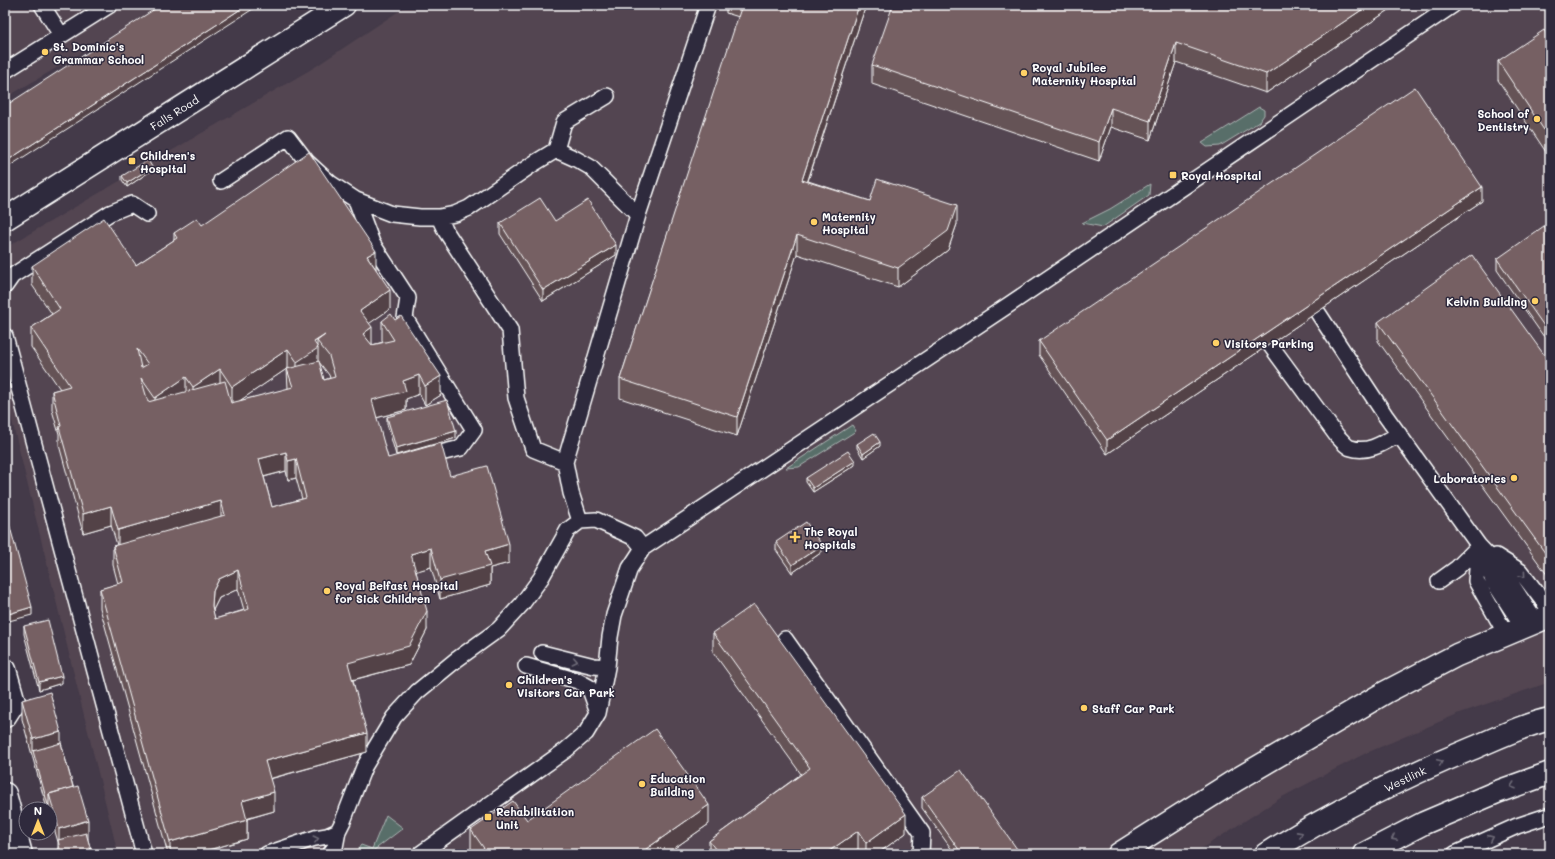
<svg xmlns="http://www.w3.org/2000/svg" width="1555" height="859" font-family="Mali,sans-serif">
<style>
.built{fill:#534551}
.green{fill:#586e69;stroke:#acb6b4}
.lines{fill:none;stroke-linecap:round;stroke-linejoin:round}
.service-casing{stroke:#fff;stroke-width:18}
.minor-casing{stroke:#fff;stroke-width:25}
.primary-casing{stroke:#fff;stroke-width:25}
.trunk-casing{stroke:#fff;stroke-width:25}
.service{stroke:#2f2a3d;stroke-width:15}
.minor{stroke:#2f2a3d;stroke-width:22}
.primary{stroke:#2f2a3d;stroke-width:22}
.trunk{stroke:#2f2a3d;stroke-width:22}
.wall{fill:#655356;stroke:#fff;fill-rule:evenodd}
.shaded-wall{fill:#534346;stroke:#fff}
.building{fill:#766064;stroke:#fff;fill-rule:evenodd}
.oneway{stroke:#6d6a77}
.poi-dot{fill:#ffd166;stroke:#2f2a3d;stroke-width:1.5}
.labels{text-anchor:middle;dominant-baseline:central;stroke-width:3;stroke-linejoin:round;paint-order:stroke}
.poi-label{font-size:11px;font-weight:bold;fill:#fff;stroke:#2f2a3d;text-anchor:start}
.street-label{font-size:11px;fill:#fff;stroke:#2f2a3d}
</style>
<rect width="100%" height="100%" fill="#443a49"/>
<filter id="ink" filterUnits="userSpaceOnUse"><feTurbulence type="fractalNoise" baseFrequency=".025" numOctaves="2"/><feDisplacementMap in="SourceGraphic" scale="8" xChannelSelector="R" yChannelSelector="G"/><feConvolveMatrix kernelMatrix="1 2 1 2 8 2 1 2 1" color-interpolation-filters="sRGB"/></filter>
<g filter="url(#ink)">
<path class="built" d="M5,5H164L5,98Z
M408,5H1550V682L1460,713L1364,754L1282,797L1193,854H118L5,392V248L315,67Z"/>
<path class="green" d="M1259,107L1264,110V115L1259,122L1220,146L1207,147L1202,143Z
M1150,184L1149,195L1103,227L1082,223L1110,209Z
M852,425L856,431L799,467L786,468Z
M386,815L403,828L369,854H354L361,845L372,849Z"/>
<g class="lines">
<g class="service-casing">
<path id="service" d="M42,5L61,35
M5,71L110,5
M607,96L564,122L556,150L576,159L590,167L638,215
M221,181L288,137L307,162L330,183L356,200L392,214L420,217H439L455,214L469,208L533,164L556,150
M356,200L372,243L408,298L405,318L474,430L461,448L424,457
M439,217L445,230L510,330L516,398L533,449L565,462
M5,286L12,276L110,213L132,204L147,214
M1307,296L1385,415L1479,546L1503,571L1536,622
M5,336L144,854
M1271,346L1337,436C1341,439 1346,447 1351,448C1368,454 1385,442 1399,434
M580,521L571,493L565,462L638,215L708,5
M1479,546L1476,581L1506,634
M1483,554L1493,581L1523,627
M1496,556L1520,571L1550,610
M1439,581L1457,568L1479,546
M785,639L922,833L921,854
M542,653L594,666L607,667
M526,666L578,681L589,687L598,712
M267,854L315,838L327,836L338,831
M330,854L335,847L338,831L343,821L364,767L394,717L417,692L456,660L499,629L522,604L541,578L568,530L580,521L596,520L635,538L643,548
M420,854L566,750L586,733L598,713L607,667L610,637L614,615L630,568L643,548L1007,306L1453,5
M1455,854L1517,826L1550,815"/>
</g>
<g class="minor-casing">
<path id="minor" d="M5,670L14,702L5,716
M5,794L21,854
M1119,854L1236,780L1386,692L1457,655L1550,616"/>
</g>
<g class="primary-casing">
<g id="primary">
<path id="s1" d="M5,219L344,5"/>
</g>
</g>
<g class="trunk-casing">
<g id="trunk">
<path id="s2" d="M1266,854C1332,813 1400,778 1471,749C1497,738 1523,725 1550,719"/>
<path d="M1364,854L1424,823L1497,792L1550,773"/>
</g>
</g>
<use href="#service" class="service"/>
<use href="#minor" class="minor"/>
<use href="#primary" class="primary"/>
<use href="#trunk" class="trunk"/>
</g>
<path class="wall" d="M726,5H866L808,181L870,201L957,224L948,250L898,287L797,254L737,436L620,398V379L739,17L726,13Z
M1392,5V8L1266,93L1176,62L1150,140L1111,127L1099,161L872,84V65Z
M1550,39V158L1498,80V61Z
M152,170L127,187L122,180V176Z
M1482,201L1107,454L1039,355V341Z
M555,221L616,255L543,301L500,234V223Z
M202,225L376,269L390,309L369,323L372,345L383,342L382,340V321L441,395L425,405L419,394L406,399V410L376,418L388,458L450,476L509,563L490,568V585L440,599L431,567L416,571L427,630L409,665L353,680L367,752L270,779L274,811L247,819V839L194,854H168L100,608V589L118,584L113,565V546L117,545L111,525L83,533L59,445V434L52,410V391L60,389L31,347V328L52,314L32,285V266L136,265L174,240V233ZM319,362L329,375L330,378L324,380ZM288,368L287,369L288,389L239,401ZM286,471L288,480L296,478L302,499L272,507L264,477ZM238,589L244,610L215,619L213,612V610L219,598Z
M1550,234L1544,337L1497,270V259Z
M1378,322L1550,363L1548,576L1378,341Z
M387,417L456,438L396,455L387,424Z
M857,444L880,446L863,458L857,448Z
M855,465L813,492L806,482V478Z
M776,542L822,552L792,573L776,550Z
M24,626L62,683L39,690L24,634Z
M713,633L906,833L877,854H861L858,849L851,854H709V841L801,774L713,652Z
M22,700L61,743L92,854H59L58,847V842L50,814V809H47L22,719Z
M922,797L1017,854H955L922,808Z
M527,820L709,824L666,854H475L471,849V830Z"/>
<path class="shaded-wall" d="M247,5H259L5,169V162Z
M859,5H866L802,198V180Z
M1369,5H1392V8L1266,93V74Z
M1176,43V62L1150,140V121Z
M1111,108V127L1099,161V142Z
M152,167V170L127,187V183Z
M1482,187V201L1107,454V440Z
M957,205V224L948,250L898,287V268Z
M797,235V254L737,436V417Z
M616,245V255L543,301V290Z
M376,251V269L367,256Z
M390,290V309L360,330V311Z
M1550,322V333L1544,337V326Z
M372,327V346L363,334Z
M325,335L317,341V348H318V366L297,381V362L314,342Z
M288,349V368L232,406V387Z
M220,369V387L193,406V387Z
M419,375V394L406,399V410L372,419V400L403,381Z
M441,376V395L425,405V386Z
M186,377V396L155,417V398Z
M456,431V438L396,455V448Z
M880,442V446L863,458V454Z
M286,452V471L259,478V459Z
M296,459V478L288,480V461Z
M855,461V465L813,492V488Z
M221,501V520L118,549V530Z
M111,506V525L83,533V514Z
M509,544V563L490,568V585L440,599V580L485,551Z
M822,545V552L792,573V565Z
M431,548V567L411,573V554Z
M1550,556V574L1548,576V557Z
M238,570V589L219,598L213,610L212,625V606L213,591L219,579Z
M32,607V615L5,622V615Z
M427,611V630L409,665L348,681V663Z
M62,676V683L39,690V682Z
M61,732V750L33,751V739Z
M367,733V752L265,780V761Z
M274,792V811L242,820V801Z
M48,805H49V809H48Z
M709,805V824L666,854H639Z
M906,814V833L877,854H866V843Z
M88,820V839L59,845V829Z
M247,820V839L194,854H170V842Z
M858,831V849L851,854H825Z
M1017,849V854H1010Z"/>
<path class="building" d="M161,5H247L5,162V106Z
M742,5H859L802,180L870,201L877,179L957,205L948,231L898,268L797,235L737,417L620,379Z
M893,5H1369L1266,74L1176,43L1150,121L1111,108L1099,142L872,65Z
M1544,30L1550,39V139L1498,61Z
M1415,87L1482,187L1107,440L1039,341Z
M309,152L376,251L367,256L390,290L360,311L372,327L363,334L372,345L394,340L382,321L391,314L395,320L401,316L441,376L425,386L419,375L403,381L406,391L372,400L388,458L441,443L450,476L487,466L509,544L485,551L490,566L440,580L431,548L411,554L427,611L409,646L348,663L367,733L265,761L274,792L242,801L247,820L170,842L100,589L123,582L113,546L225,515L221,501L118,530L111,506L83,514L59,427L61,426L52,391L70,386L31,328L60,309L32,266L104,218L136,265L177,238L174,233L197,218L202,225ZM325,335L317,341L329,356L335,377L324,380L319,361L287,369L293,387L231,403L225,381L148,402L141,378L155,398L186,377L193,387L220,369L232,387L288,349L297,362L318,348L314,342ZM137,349L148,364L141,368ZM286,452L288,461L296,459L306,498L272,507L259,459ZM238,570L249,609L215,619L212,606L213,591L219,579Z
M148,160L152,167L127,183L122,176Z
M540,198L555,221L588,200L616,245L543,290L500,223Z
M1544,226L1550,234V322L1544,326L1497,259Z
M1472,255L1550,363V556L1548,557L1378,322Z
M447,400L456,431L396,448L387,417Z
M874,433L880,442L863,454L857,444Z
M848,451L855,461L813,488L806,478Z
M5,509L32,607L5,615Z
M806,522L822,545L792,565L776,542Z
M754,604L906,814L866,843L858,831L825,854H719L709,841L810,768L713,633Z
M48,620L62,676L39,682L24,626Z
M50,692L61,732L33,739L22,700Z
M655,729L709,805L639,854H488L471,830L513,801L527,820Z
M61,743L73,787L49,794V805H48L33,751Z
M961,770L1017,849L1010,854H962L922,797Z
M78,786L88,820L59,829L49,794Z
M86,833L92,854H61L58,840Z"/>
<defs><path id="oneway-chevron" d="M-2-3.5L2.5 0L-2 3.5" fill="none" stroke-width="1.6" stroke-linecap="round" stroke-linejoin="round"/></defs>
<g class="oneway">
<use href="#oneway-chevron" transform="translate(1523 575) rotate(50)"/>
<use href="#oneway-chevron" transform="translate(575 661) rotate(13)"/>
<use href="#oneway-chevron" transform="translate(1440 762) rotate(-25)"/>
<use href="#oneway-chevron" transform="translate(1513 786) rotate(161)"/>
<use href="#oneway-chevron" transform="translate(1300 834) rotate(-29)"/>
<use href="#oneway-chevron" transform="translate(1394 838) rotate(153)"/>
<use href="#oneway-chevron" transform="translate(1491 838) rotate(-24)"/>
<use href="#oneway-chevron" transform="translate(316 839) rotate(-14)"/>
</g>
</g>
<g class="poi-dot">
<circle cx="45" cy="52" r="4"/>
<circle cx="1024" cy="73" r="4"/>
<circle cx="1537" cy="119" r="4"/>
<rect x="128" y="157" width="8" height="8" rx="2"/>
<rect x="1169" y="171" width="8" height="8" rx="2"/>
<circle cx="814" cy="222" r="4"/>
<circle cx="1535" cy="301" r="4"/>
<circle cx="1216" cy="343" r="4"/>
<circle cx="1514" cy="478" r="4"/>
<path d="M793 531h4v4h4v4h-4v4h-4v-4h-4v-4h4z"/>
<circle cx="327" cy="591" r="4"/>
<circle cx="509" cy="685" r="4"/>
<circle cx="1084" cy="708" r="4"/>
<circle cx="642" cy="784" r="4"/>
<rect x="484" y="813" width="8" height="8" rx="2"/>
</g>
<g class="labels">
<g class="poi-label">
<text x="53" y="46">St. Dominic's<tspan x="53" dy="13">Grammar School</tspan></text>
<text x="1032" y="67">Royal Jubilee<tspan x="1032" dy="13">Maternity Hospital</tspan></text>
<text x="1529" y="113" text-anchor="end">School of<tspan x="1529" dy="13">Dentistry</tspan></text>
<text x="140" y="155">Children's<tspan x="140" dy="13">Hospital</tspan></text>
<text x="1181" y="175">Royal Hospital</text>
<text x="822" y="216">Maternity<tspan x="822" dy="13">Hospital</tspan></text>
<text x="1527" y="301" text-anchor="end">Kelvin Building</text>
<text x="1224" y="343">Visitors Parking</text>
<text x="1506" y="478" text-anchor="end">Laboratories</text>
<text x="804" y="531">The Royal<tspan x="804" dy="13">Hospitals</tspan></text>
<text x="335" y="585">Royal Belfast Hospital<tspan x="335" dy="13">for Sick Children</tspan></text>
<text x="517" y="679">Children's<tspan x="517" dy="13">Visitors Car Park</tspan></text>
<text x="1092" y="708">Staff Car Park</text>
<text x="650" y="778">Education<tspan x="650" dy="13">Building</tspan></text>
<text x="496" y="811">Rehabilitation<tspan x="496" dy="13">Unit</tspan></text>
</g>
<g class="street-label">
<text stroke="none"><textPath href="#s1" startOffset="200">Falls Road</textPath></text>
<text stroke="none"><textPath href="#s2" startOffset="158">Westlink</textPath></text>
</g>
</g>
<rect width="1555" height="859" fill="none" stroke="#2f2a3d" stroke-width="20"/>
<rect x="10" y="10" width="1535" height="839" fill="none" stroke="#fff" stroke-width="1.5" filter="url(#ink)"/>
<g transform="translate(38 821)"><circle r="19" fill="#2f2a3d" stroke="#827f8b"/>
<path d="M0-3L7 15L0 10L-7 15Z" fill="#ffd166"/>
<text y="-6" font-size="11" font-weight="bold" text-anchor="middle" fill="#ffffff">N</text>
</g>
</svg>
